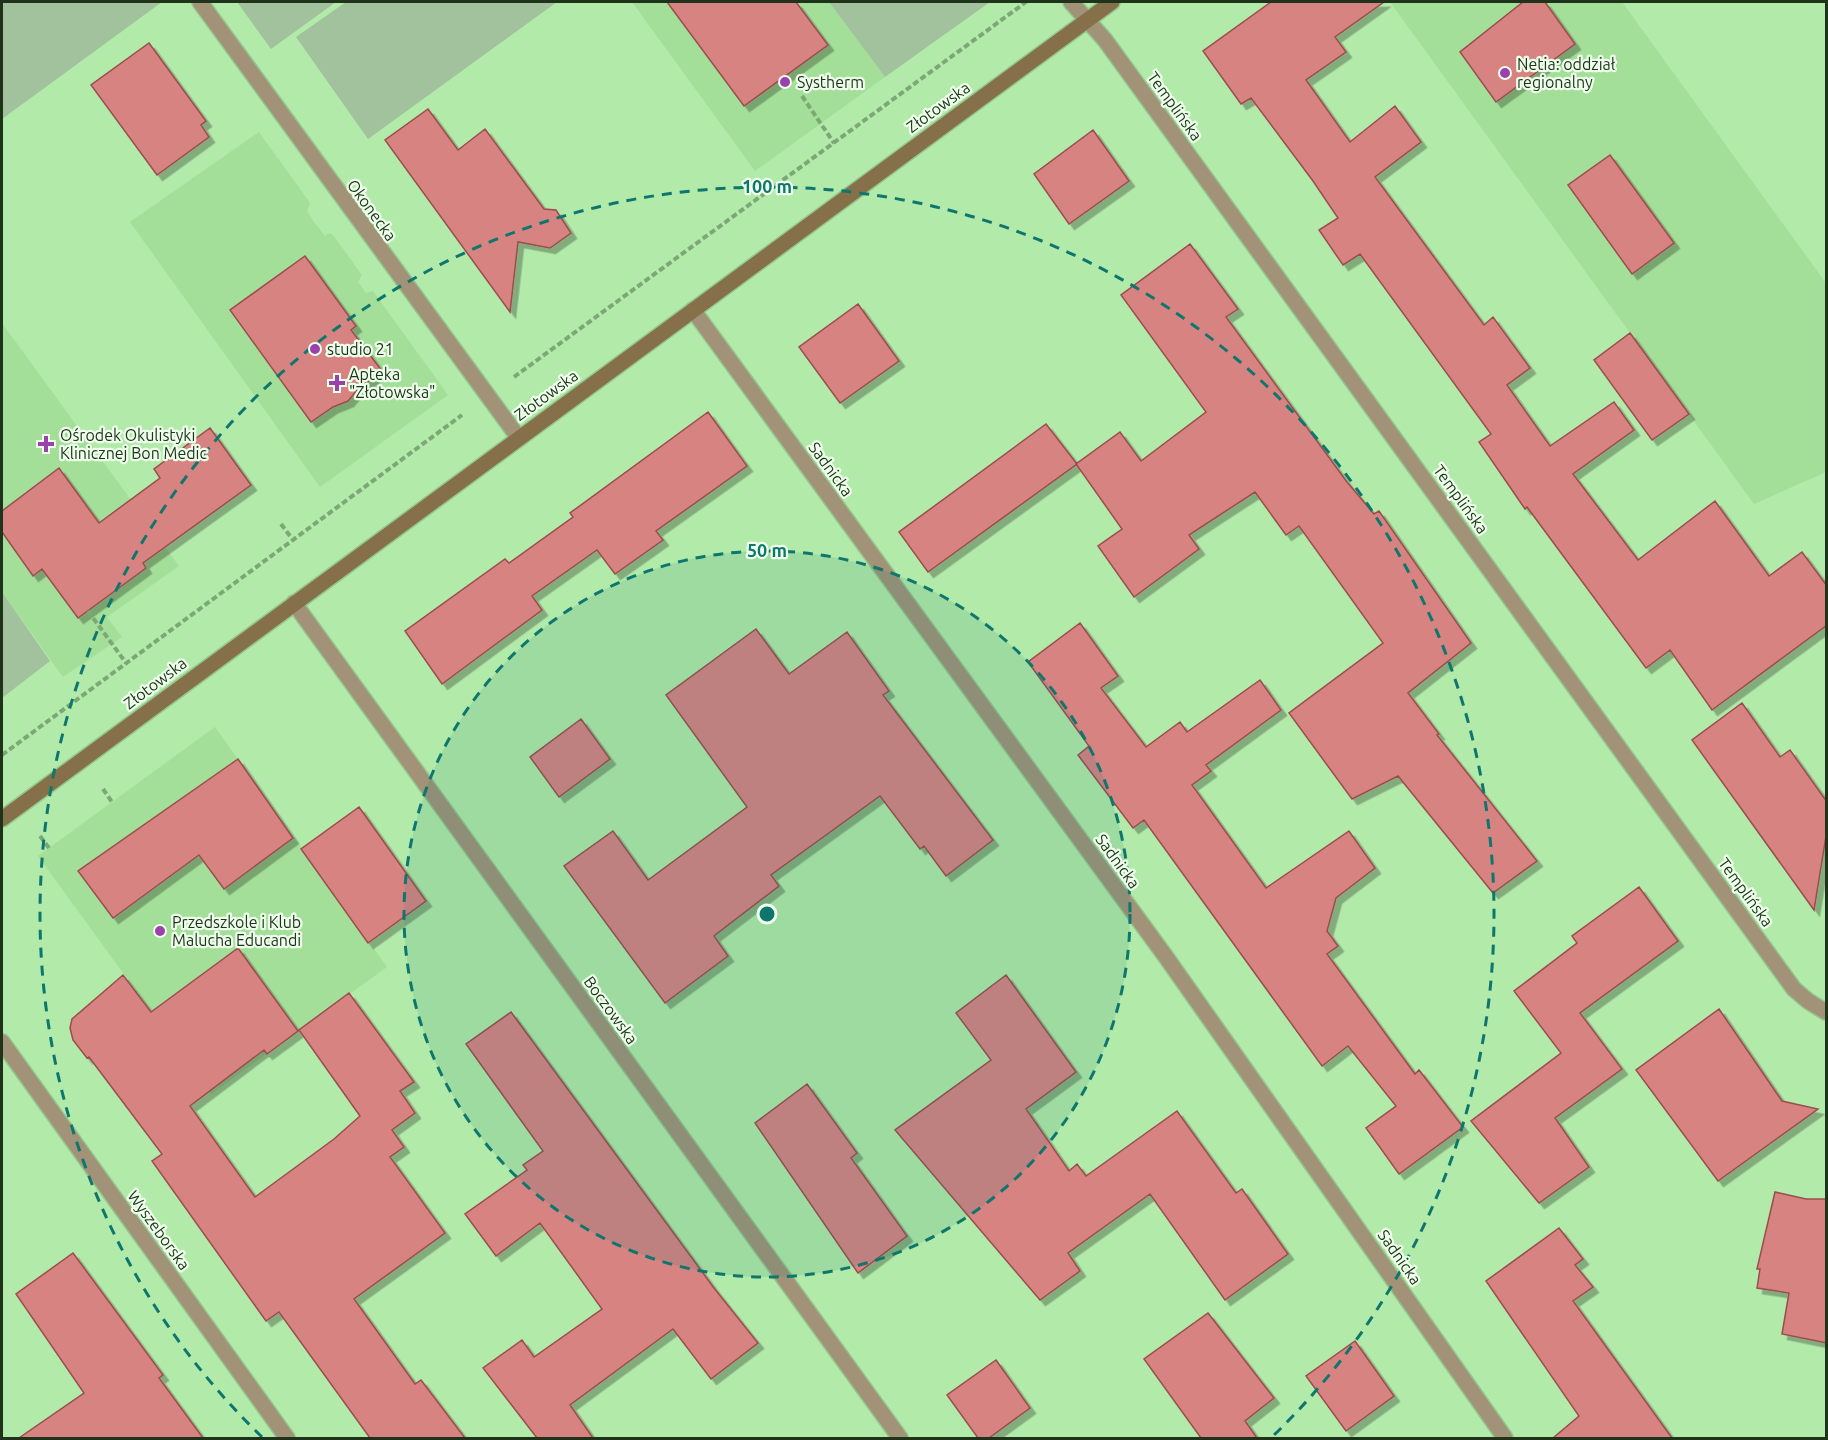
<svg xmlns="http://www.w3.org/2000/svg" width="1828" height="1440" font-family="Ubuntu,sans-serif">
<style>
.built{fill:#a3df98}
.green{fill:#a1c29c}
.building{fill:#d78382;stroke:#9b4d4d;stroke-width:1.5;filter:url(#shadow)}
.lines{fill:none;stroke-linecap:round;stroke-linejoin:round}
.street-casing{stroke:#94c58c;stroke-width:18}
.secondary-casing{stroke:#94c58c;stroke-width:18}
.path{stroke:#7ca875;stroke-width:4;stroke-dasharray:6 3;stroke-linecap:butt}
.street{stroke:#a19278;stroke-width:15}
.secondary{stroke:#867049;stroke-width:15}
.ring{fill:none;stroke:#0f766e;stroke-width:3;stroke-dasharray:10 8}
.poi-dot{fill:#9b41ad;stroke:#eeffeb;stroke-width:2}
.labels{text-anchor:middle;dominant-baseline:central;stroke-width:4.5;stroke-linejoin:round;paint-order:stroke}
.poi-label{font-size:16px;fill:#1e331a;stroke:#eeffeb;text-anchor:start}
.street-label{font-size:16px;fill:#1e331a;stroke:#eeffeb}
.centre{fill:#0f766e;stroke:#eeffeb;stroke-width:3}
.ring-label{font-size:18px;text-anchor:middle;font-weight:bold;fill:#0f766e;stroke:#eeffeb;stroke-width:4.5;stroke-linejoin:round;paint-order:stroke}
</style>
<defs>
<filter id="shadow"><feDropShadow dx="5.5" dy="5.5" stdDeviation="0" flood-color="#0004"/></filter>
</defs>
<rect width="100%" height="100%" fill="#b2eaa9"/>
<path class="built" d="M632,2H829L885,77L755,171Z
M1390,2H1622L1826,283V472L1754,504Z
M259,132L310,203L307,211L314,222L325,236L329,233L333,235L362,275L358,282L366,293L373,291L448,395L320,487L130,222Z
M2,323L179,566L107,617L122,637L63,677L2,592Z
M215,727L387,967L211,1094L38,856Z"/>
<path class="green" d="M2,2H162L2,119Z
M237,2H336L271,49Z
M346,2H557L368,139L296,37Z
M829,2H990L885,77Z
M2,592L50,661L2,698Z"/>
<path class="building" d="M667,2H796L828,45L744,106Z
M1271,2H1384L1335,37L1346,52L1306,80L1350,142L1395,106L1421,142L1375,177L1484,325L1493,317L1530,368L1507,385L1550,446L1614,402L1634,430L1573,474L1638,560L1715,501L1769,576L1802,552L1827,586V625L1712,710L1670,650L1646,668L1527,507L1525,509L1479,442L1491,434L1360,254L1343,265L1319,230L1338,218L1313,181L1251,98L1241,104L1203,51Z
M1523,2H1545L1575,44L1496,102L1460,52Z
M149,43L206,121L201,125L209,137L157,175L91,85Z
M428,109L458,150L485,129L544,209L556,210L571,233L550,248L518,242L510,312L385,140Z
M1093,130L1129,181L1069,224L1034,174Z
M1610,155L1674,243L1632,274L1568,185Z
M1190,244L1238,309L1226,317L1347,482L1374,514L1379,511L1471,643L1408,693L1439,734L1437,735L1537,861L1493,893L1398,776L1352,799L1289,713L1383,643L1299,526L1286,535L1255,492L1189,535L1199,549L1134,597L1098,546L1122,529L1076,464L1120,432L1141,461L1206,412L1121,295Z
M305,256L356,326L351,330L382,371L359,388L348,401L333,407L311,422L230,310Z
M858,304L899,361L840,403L799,347Z
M1630,333L1689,414L1652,440L1594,360Z
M708,412L747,466L656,531L663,540L615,574L597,550L532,596L542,610L442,684L405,631L505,559L509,563L573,517L570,513Z
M1046,424L1077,464L928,572L899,532Z
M210,428L251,485L143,563L146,568L78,618L42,569L33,576L2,532V511L59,468L99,523L160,478L154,469Z
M1080,623L1118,676L1101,688L1146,747L1180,722L1187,732L1260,680L1281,710L1206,765L1211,771L1192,785L1266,888L1349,831L1375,868L1336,898L1327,931L1338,946L1327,954L1415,1074L1419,1070L1463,1127L1399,1174L1366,1128L1396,1106L1348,1046L1322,1066L1144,820L1133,828L1078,755L1089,746L1028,662Z
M756,629L789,674L847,632L889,691L883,695L993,840L946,876L924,846L920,849L880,796L771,875L779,886L714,936L728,956L665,1003L564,866L613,831L648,880L747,807L666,695Z
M1742,703L1780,757L1790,750L1827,802V830L1814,910L1692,740Z
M581,719L610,759L559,797L530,757Z
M238,759L293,838L224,889L199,855L113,918L78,871Z
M359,807L426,901L368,943L301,849Z
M1639,887L1678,941L1580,1013L1622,1069L1555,1118L1589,1167L1539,1203L1471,1121L1561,1053L1514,991L1577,943L1572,936Z
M238,948L298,1031L267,1054L264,1050L190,1106L255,1197L334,1139L360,1116L299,1030L349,993L414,1082L400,1091L415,1113L392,1130L404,1147L390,1157L445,1233L354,1299L415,1384L421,1380L465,1438H370L279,1312L266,1321L152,1161L162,1154L89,1057L87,1058L73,1040L70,1028L72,1019L123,975L151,1012Z
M1006,975L1076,1072L1026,1109L1069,1171L1077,1164L1086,1176L1177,1111L1236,1193L1242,1189L1288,1254L1225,1300L1150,1194L1068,1253L1080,1271L1040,1300L895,1130L991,1060L956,1013Z
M1719,1009L1782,1101L1818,1109L1718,1181L1636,1070Z
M511,1012L714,1288L758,1343L711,1379L673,1329L570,1405L593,1438H537L483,1368L522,1340L534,1357L602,1309L540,1223L496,1256L465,1214L527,1170L523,1165L543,1151L466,1044Z
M807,1084L857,1153L851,1158L907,1236L858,1273L755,1123Z
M1775,1192L1806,1199H1827V1343L1782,1334L1789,1293L1757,1288L1760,1269H1757Z
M1559,1228L1583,1259L1575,1265L1593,1287L1573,1301L1672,1438H1553L1579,1416L1486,1281Z
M73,1253L163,1375L159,1378L203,1438H19L84,1393L16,1294Z
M1208,1313L1274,1398L1245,1421L1257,1438H1201L1144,1359Z
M1355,1341L1394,1396L1346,1431L1306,1376Z
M996,1360L1030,1408L989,1438H978L947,1395Z"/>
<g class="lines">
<g class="street-casing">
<path id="street" d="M200,2L518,437
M1071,2L1105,40L1794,989L1808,1001L1826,1012
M693,310L1166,957L1505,1438
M294,603L900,1438
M2,1042L287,1438"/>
</g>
<g class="secondary-casing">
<path id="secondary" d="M2,819L1112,2"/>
</g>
<path class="path" d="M802,96L834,143
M514,377L1026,2
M281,524L293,540
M88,611L126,663
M2,755L462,415
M103,789L112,802
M40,836L49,848"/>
<use href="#street" class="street"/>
<use href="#secondary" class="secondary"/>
</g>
<circle cx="767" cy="914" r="363" fill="#0f766e" fill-opacity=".12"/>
<g class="ring">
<circle cx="767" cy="914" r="363"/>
<path d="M262 1437A727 727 0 1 1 1272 1437"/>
</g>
<g class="poi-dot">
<circle cx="1505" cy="73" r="6"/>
<circle cx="785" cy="82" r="6"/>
<circle cx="315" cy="349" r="6"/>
<path d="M334 374h6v6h6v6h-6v6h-6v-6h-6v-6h6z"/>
<path d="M43 435h6v6h6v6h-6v6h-6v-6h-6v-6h6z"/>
<circle cx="160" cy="931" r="6"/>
</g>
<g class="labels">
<g class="poi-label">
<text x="1517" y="64">Netia: oddział<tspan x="1517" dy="18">regionalny</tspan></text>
<text x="797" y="82">Systherm</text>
<text x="327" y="349">studio 21</text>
<text x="349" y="374">Apteka<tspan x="349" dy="18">"Złotowska"</tspan></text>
<text x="60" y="435">Ośrodek Okulistyki<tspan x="60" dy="18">Klinicznej Bon Medic</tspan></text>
<text x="172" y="922">Przedszkole i Klub<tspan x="172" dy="18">Malucha Educandi</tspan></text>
</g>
<g class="street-label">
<text transform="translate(1175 106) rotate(54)">Templińska</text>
<text transform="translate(938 107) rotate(-36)">Złotowska</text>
<text transform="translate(372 210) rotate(54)">Okonecka</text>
<text transform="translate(546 395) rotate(-36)">Złotowska</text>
<text transform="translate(831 469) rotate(54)">Sadnicka</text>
<text transform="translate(1461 499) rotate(54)">Templińska</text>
<text transform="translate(155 683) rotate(-37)">Złotowska</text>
<text transform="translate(1118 861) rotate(54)">Sadnicka</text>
<text transform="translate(1746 892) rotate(54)">Templińska</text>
<text transform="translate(611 1010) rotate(54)">Boczowska</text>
<text transform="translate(159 1230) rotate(54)">Wyszeborska</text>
<text transform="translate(1400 1257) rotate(55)">Sadnicka</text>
</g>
</g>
<circle cx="767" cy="914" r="9" class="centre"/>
<g class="ring-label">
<text x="767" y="193">100 m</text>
<text x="767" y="557">50 m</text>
</g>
<rect width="1828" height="1440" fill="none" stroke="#1e331a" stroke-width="6"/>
</svg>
